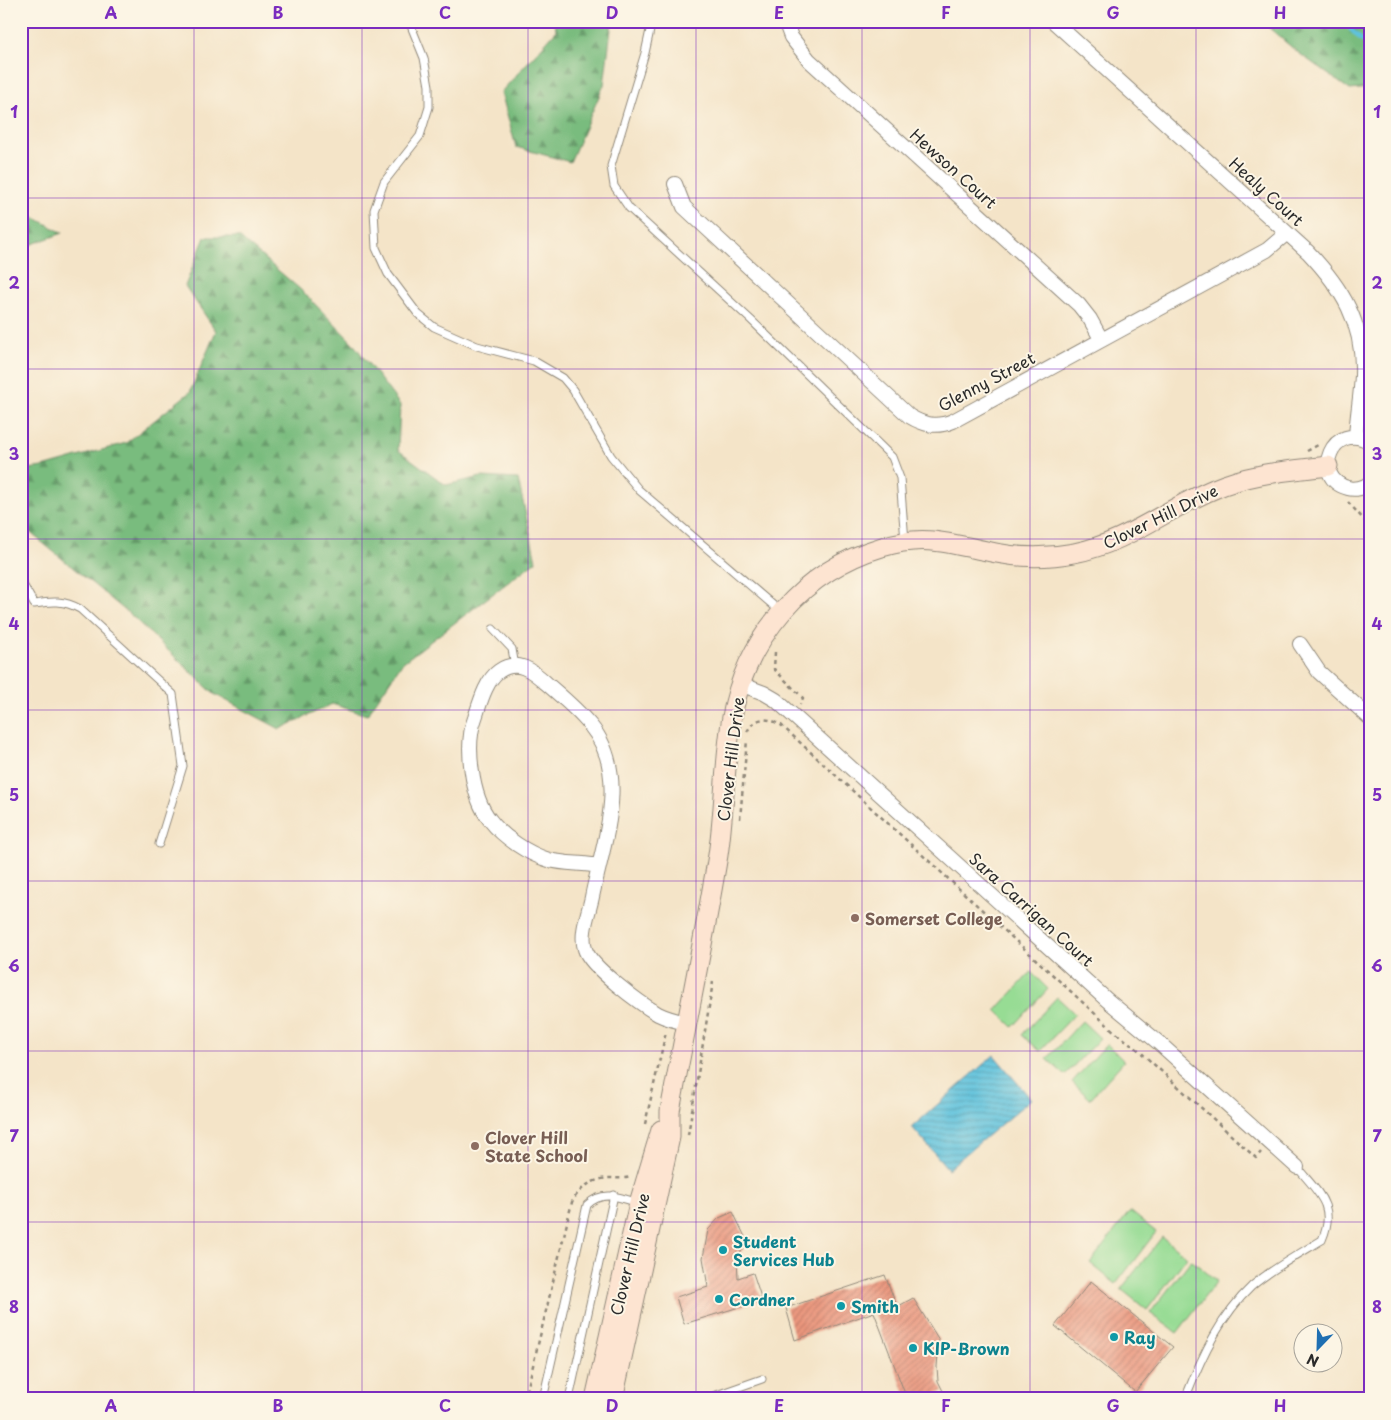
<svg xmlns="http://www.w3.org/2000/svg" width="1391" height="1420" font-family="'Playpen Sans',sans-serif">
<style>
.forest{fill:url(#forest-firs);stroke:#527454}
.pitch{fill:#97dc94;stroke:#618460}
.water{fill:url(#water-rules);stroke:#457684}
.lines{fill:none;stroke-linecap:round;stroke-linejoin:round}
.stream{stroke:#5fc2dd;stroke-width:4.5}
.building{fill:url(#building-hatch)}
.lane-casing{stroke:#90887a;stroke-width:9}
.street-casing{stroke:#90887a;stroke-width:16}
.secondary-casing{stroke:#90887a;stroke-width:21}
.path{stroke:#90887a;stroke-width:2.5;stroke-dasharray:4 4;stroke-linecap:butt}
.lane{stroke:#fff;stroke-width:7}
.street{stroke:#fff;stroke-width:14}
.secondary{stroke:#fde4d1;stroke-width:19}
.grid{fill:none;stroke:#7b2cbf;stroke-width:1;stroke-opacity:0.55}
.education-dot{fill:#8d6e63;stroke:#fcf5e5;stroke-width:2}
.culture-dot{fill:#0f9aa8;stroke:#fcf5e5;stroke-width:2}
.labels{text-anchor:middle;dominant-baseline:central;stroke-width:4;stroke-linejoin:round;paint-order:stroke}
.street-label{font-size:16px;fill:#2b2b2b;stroke:#fcf5e5}
.education-label{font-size:16px;font-weight:bold;fill:#785e54;stroke:#fcf5e5;text-anchor:start}
.culture-label{font-size:16px;font-weight:bold;fill:#0d838f;stroke:#fcf5e5;text-anchor:start}
.neatline{fill:none;stroke:#7b2cbf;stroke-width:2}
.grid-label{font-size:16px;text-anchor:middle;font-weight:bold;fill:#7b2cbf}
</style>
<defs>
<pattern id="forest-firs" width="22" height="20" patternUnits="userSpaceOnUse" patternTransform="scale(1.25)"><rect width="22" height="20" fill="#79bc7e"/><path d="M5 1l3.5 6h-7zM16 11l3.5 6h-7z" fill="#639967"/></pattern>
<pattern id="water-rules" width="6" height="5" patternUnits="userSpaceOnUse" patternTransform="scale(1.25)"><rect width="6" height="5" fill="#5fc2dd"/><path d="M0 2.5h6" fill="none" stroke="#4f9eb3"/></pattern>
<pattern id="building-hatch" width="6" height="6" patternUnits="userSpaceOnUse" patternTransform="scale(1.25)"><rect width="6" height="6" fill="#eb967d"/><path d="M-1 1l2-2M0 6l6-6M5 7l2-2" fill="none" stroke="#bf7b67"/></pattern>
</defs>
<rect width="100%" height="100%" fill="#fcf5e5"/>
<filter id="ink" filterUnits="userSpaceOnUse"><feTurbulence type="fractalNoise" baseFrequency=".02" numOctaves="2"/><feDisplacementMap in="SourceGraphic" scale="10" xChannelSelector="R" yChannelSelector="G"/><feConvolveMatrix kernelMatrix="1 2 1 2 8 2 1 2 1" color-interpolation-filters="sRGB"/></filter>
<filter id="wash" filterUnits="userSpaceOnUse"><feTurbulence type="fractalNoise" baseFrequency=".0096" numOctaves="4" result="noise"/><feDisplacementMap in="SourceGraphic" scale="20" xChannelSelector="R" yChannelSelector="G"/><feGaussianBlur stdDeviation="1.12" result="paint"/><feColorMatrix in="noise" values="0 0 0 0 0 0 0 0 0 0 0 0 0 0 0 0 0 1.4 0 .05"/><feComposite in="paint" operator="in"/></filter>
<g filter="url(#wash)">
<rect width="100%" height="100%" fill="#f4e4c8"/>
<path class="forest" d="M555,21H612L604,85L570,162L516,147L501,92L556,31Z
M1261,21H1370V88L1350,90L1296,51Z
M21,210L63,233L21,248Z
M205,237H239L301,290L352,342L400,405L398,450L446,485L481,477L518,479L536,561L402,663L367,715L332,704L280,729L214,694L133,617L21,525V470L43,467L126,443L190,392L216,331L185,286Z"/>
<path class="pitch" d="M1031,972L1048,989L1013,1027L996,1010Z
M1057,997L1075,1014L1040,1051L1022,1035Z
M1082,1021L1100,1038L1065,1075L1047,1059Z
M1107,1044L1124,1061L1090,1099L1072,1082Z
M1130,1211L1156,1232L1116,1284L1090,1263Z
M1162,1237L1187,1257L1147,1310L1121,1289Z
M1191,1260L1217,1281L1177,1333L1150,1313Z"/>
<path class="water" d="M994,1055L1031,1099L948,1169L912,1127Z"/>
<g class="lines">
<path class="stream" d="M1343,21L1361,40L1370,44"/>
</g>
<g id="blocks">
<path class="building" d="M733,1212L748,1243L737,1257L738,1278L753,1273L762,1300L684,1324L676,1297L708,1287L703,1258L708,1230L719,1218Z
M885,1275L897,1307L913,1298L939,1340L937,1367L938,1381L943,1391L918,1399H907L874,1312L795,1340L786,1308Z
M1091,1281L1173,1347L1135,1392L1055,1326Z"/>
</g>
</g>
<g filter="url(#ink)">
<use href="#blocks" fill-opacity="0" stroke="#90887a" stroke-width="1"/>
<g class="lines">
<g class="lane-casing">
<path id="lane" d="M409,21L424,58L429,86V107L420,136L384,182L374,210L376,248L388,274L418,314L434,327L477,346L534,361L563,378L573,390L611,456L639,490L781,612
M652,21L645,53L611,166L614,186L629,208L751,320L892,457L900,478L905,541
M21,581L34,604C52,601 64,600 80,609L173,694L183,766L159,844
M493,629L512,649L515,666
M543,1399L587,1205C602,1190 620,1197 638,1203
M569,1399L614,1195
M705,1399L762,1379
M1187,1399V1394C1202,1356 1221,1315 1252,1286C1273,1268 1299,1254 1322,1240C1337,1206 1318,1193 1297,1167"/>
</g>
<g class="street-casing">
<path id="street" d="M785,21L791,37L809,60L1079,305L1090,319L1101,339
M1053,21L1308,252C1342,288 1364,323 1362,375C1361,396 1357,416 1356,437
M675,184L684,207L909,416C924,425 936,428 953,421L1267,250L1287,233
M1370,442C1333,419 1309,478 1348,488C1355,490 1364,488 1370,483
M1300,644L1319,672L1370,718
M740,684L764,693L776,700L1107,1000L1159,1043L1297,1167
M598,866C583,863 565,864 549,860C528,854 503,837 490,820C471,797 465,744 475,718C480,703 486,680 499,671C517,658 533,671 546,683C561,696 577,709 590,725C631,774 603,842 592,897C589,912 580,933 585,949C590,967 641,1004 658,1014C668,1019 677,1021 687,1023"/>
</g>
<g class="secondary-casing">
<path id="secondary" d="M595,1399L639,1203L661,1130
M613,1399L670,1137V1111C686,1026 704,940 718,855C725,809 724,762 732,717C746,637 804,570 882,547C927,533 953,545 996,553C1022,558 1048,558 1074,553C1126,543 1166,509 1214,489C1251,473 1288,471 1328,466"/>
</g>
<path class="path" d="M1307,451L1318,445
M1348,502L1365,521L1370,518
M775,652L774,669L803,698L800,704
M747,732C755,716 767,717 781,725L1116,1033L1135,1047L1256,1158L1261,1152
M740,819L747,740
M645,1124L666,1032
M688,1135L713,982
M525,1399L572,1202C580,1187 594,1178 611,1178C617,1178 624,1179 630,1177"/>
<use href="#lane" class="lane"/>
<use href="#street" class="street"/>
<use href="#secondary" class="secondary"/>
</g>
</g>
<path class="grid" d="M194,21V1399M362,21V1399M528,21V1399M696,21V1399M862,21V1399M1030,21V1399M1196,21V1399M21,198H1370M21,369H1370M21,539H1370M21,710H1370M21,881H1370M21,1051H1370M21,1222H1370"/>
<g class="education-dot">
<circle cx="855" cy="918" r="5"/>
<circle cx="475" cy="1146" r="5"/>
</g>
<g class="culture-dot">
<circle cx="723" cy="1250" r="5"/>
<circle cx="719" cy="1299" r="5"/>
<circle cx="841" cy="1306" r="5"/>
<circle cx="1114" cy="1337" r="5"/>
<circle cx="913" cy="1348" r="5"/>
</g>
<g class="labels">
<g class="street-label">
<text transform="translate(954 168) rotate(42)">Hewson Court</text>
<text transform="translate(1267 191) rotate(42)">Healy Court</text>
<text transform="translate(986 381) rotate(-28)">Glenny Street</text>
<text transform="translate(1160 516) rotate(-26)">Clover Hill Drive</text>
<text transform="translate(730 759) rotate(-83)">Clover Hill Drive</text>
<text transform="translate(1032 909) rotate(42)">Sara Carrigan Court</text>
<text transform="translate(629 1254) rotate(-77)">Clover Hill Drive</text>
</g>
<g class="education-label">
<text x="865" y="918">Somerset College</text>
<text x="485" y="1137">Clover Hill<tspan x="485" dy="18">State School</tspan></text>
</g>
<g class="culture-label">
<text x="733" y="1241">Student<tspan x="733" dy="18">Services Hub</tspan></text>
<text x="729" y="1299">Cordner</text>
<text x="851" y="1306">Smith</text>
<text x="1124" y="1337">Ray</text>
<text x="923" y="1348">KIP-Brown</text>
</g>
</g>
<rect width="1391" height="1420" fill="none" stroke="#fcf5e5" stroke-width="55"/>
<g transform="translate(1318 1348) rotate(203)"><circle r="24" fill="#fcf5e5" stroke="#a8a49b"/>
<path d="M0-4L9 19L0 12L-9 19Z" fill="#1f6fb2"/>
<text y="-8" font-size="14" font-weight="bold" text-anchor="middle" fill="#2b2b2b">N</text>
</g>
<rect x="28" y="28" width="1336" height="1364" class="neatline"/>
<g class="grid-label">
<text x="111" y="19">A</text>
<text x="278" y="19">B</text>
<text x="445" y="19">C</text>
<text x="612" y="19">D</text>
<text x="779" y="19">E</text>
<text x="946" y="19">F</text>
<text x="1113" y="19">G</text>
<text x="1280" y="19">H</text>
<text x="14" y="118">1</text>
<text x="1377" y="118">1</text>
<text x="14" y="289">2</text>
<text x="1377" y="289">2</text>
<text x="14" y="460">3</text>
<text x="1377" y="460">3</text>
<text x="14" y="630">4</text>
<text x="1377" y="630">4</text>
<text x="14" y="801">5</text>
<text x="1377" y="801">5</text>
<text x="14" y="972">6</text>
<text x="1377" y="972">6</text>
<text x="14" y="1142">7</text>
<text x="1377" y="1142">7</text>
<text x="14" y="1313">8</text>
<text x="1377" y="1313">8</text>
<text x="111" y="1412">A</text>
<text x="278" y="1412">B</text>
<text x="445" y="1412">C</text>
<text x="612" y="1412">D</text>
<text x="779" y="1412">E</text>
<text x="946" y="1412">F</text>
<text x="1113" y="1412">G</text>
<text x="1280" y="1412">H</text>
</g>
</svg>
